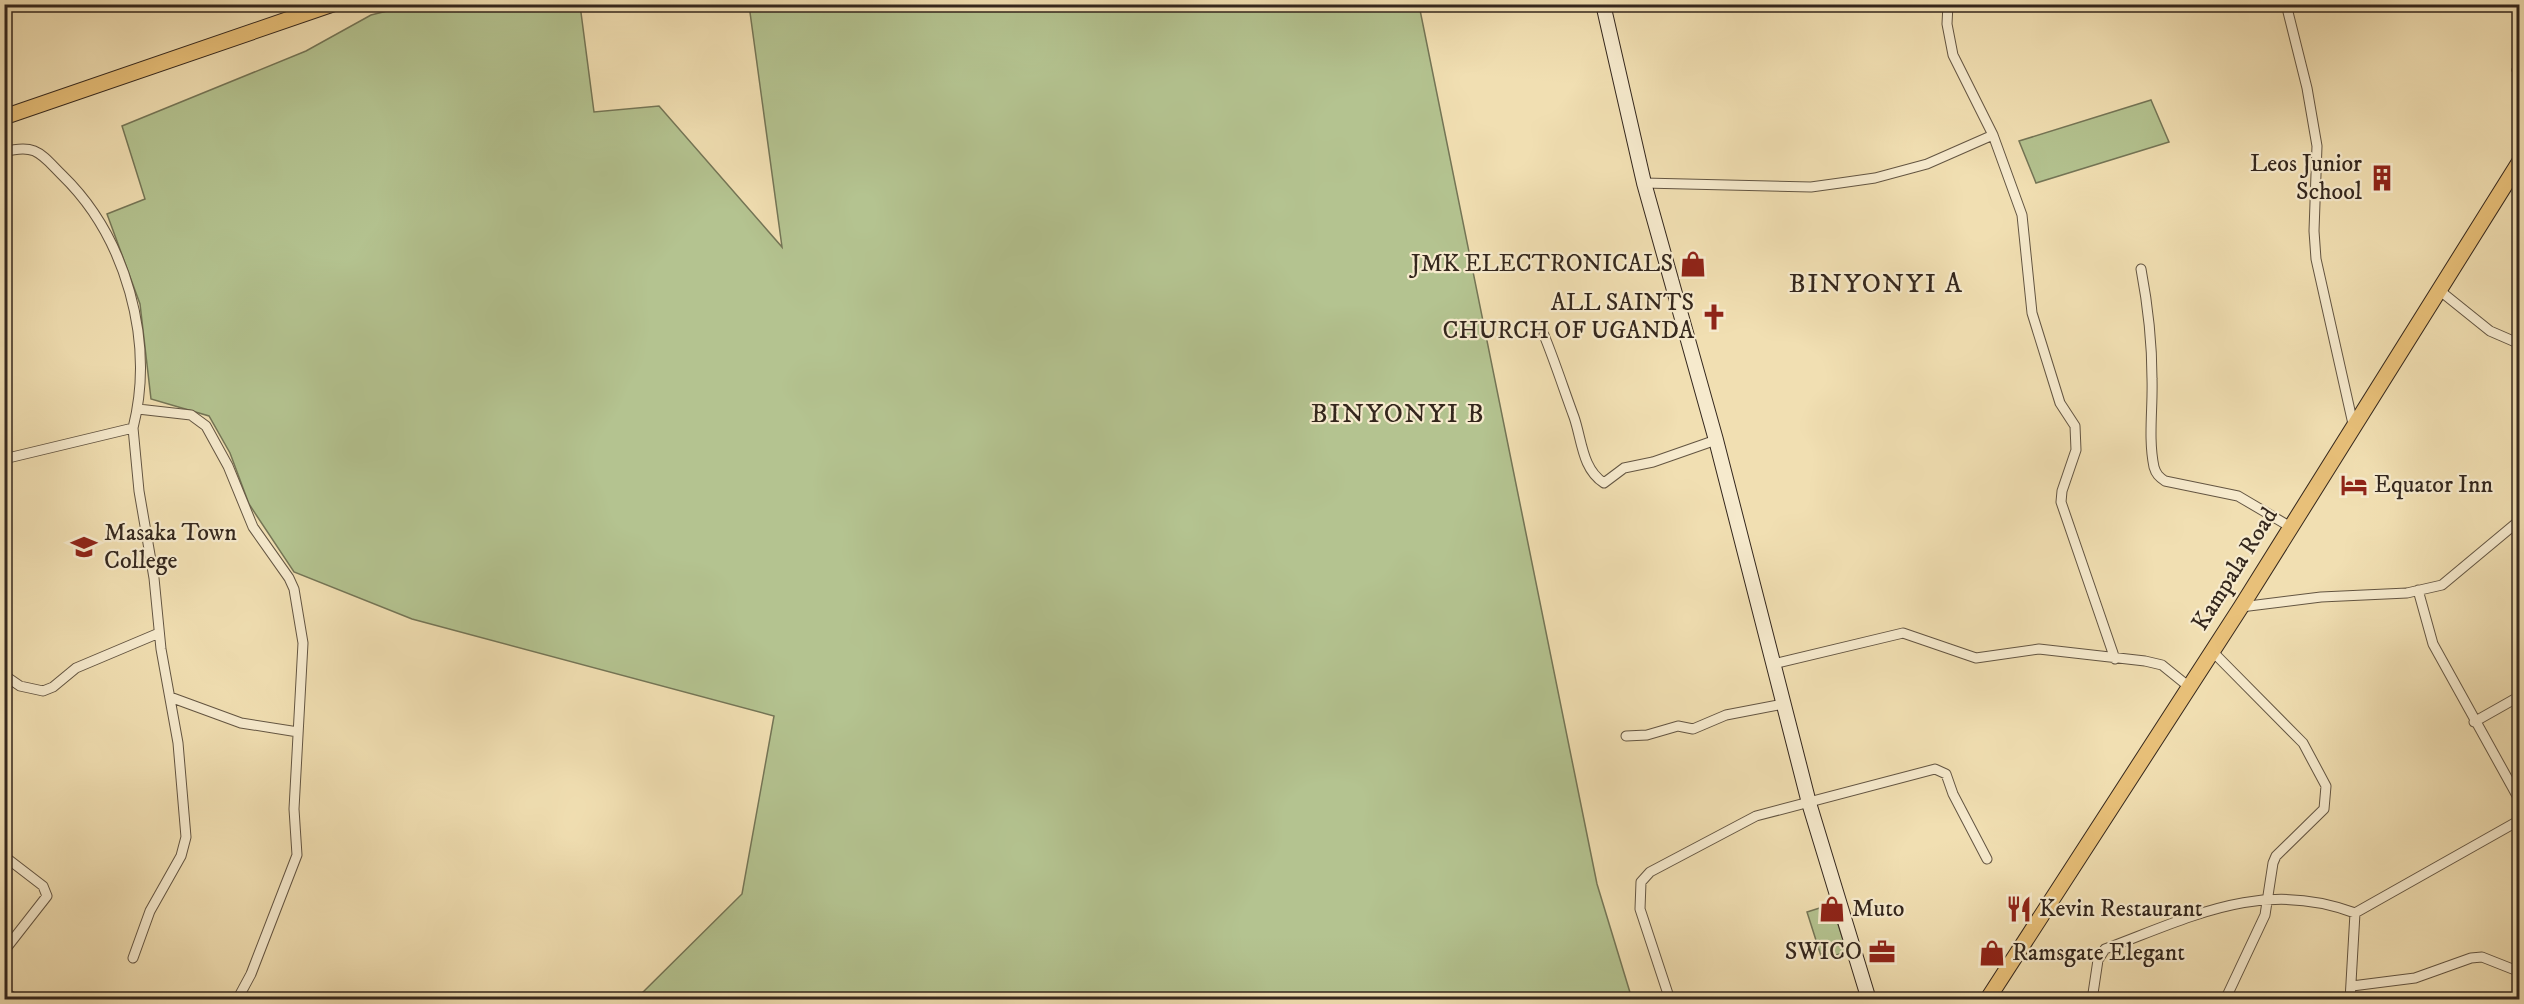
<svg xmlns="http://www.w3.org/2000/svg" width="2524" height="1004" font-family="'IM FELL DW Pica',serif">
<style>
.green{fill:#b4c390;stroke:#747556;stroke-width:1.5}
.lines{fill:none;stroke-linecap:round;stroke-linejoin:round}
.minor-casing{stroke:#635542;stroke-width:11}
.secondary-casing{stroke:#34271d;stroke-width:16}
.primary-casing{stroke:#34271d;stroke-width:17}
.trunk-casing{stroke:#34271d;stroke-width:17}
.minor{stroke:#f6eacd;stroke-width:9}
.secondary{stroke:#f6eacd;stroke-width:14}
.primary{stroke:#e8c079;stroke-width:15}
.trunk{stroke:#e8c079;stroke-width:15}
.labels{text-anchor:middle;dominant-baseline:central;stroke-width:4.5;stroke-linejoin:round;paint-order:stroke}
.poi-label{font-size:24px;fill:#34271d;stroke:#f6eacd;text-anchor:start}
.street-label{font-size:24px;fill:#34271d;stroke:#f6eacd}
.quarter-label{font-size:27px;letter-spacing:1.5px;fill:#34271d;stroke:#f6eacd}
</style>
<rect width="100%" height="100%" fill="#f1dfb2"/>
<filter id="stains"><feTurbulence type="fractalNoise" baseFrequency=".00333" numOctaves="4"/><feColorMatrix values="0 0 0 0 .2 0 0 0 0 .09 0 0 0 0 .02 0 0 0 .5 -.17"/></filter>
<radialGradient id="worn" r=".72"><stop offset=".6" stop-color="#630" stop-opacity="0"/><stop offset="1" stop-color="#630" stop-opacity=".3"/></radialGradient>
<path class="green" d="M411,5H580L594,112L659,106L782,247L749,5H1419L1597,884L1632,999H636L742,894L774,716L412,619L294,572L249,504L230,453L209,416L151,399L140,304L107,214L145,199L122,126L306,51L371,15Z
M2151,100L2169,142L2036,183L2019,141Z
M1826,906L1829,917L1835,915L1847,952L1822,959L1807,912Z"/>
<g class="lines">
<g class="minor-casing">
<path id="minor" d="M1948,4L1947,24L1953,55L1993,135L2022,215L2032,313L2060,403L2075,426L2076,450L2062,491L2061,502L2115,659
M2286,4L2307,88L2317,146L2314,231L2316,259L2353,424
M2520,65L2517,70L2520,78
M4,152C36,143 41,154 62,175C126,237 155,341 133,428L4,459
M1644,183L1811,187L1840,183L1875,178L1927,164L1993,135
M2141,269C2148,306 2152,342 2152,379C2153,408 2148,438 2154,467C2156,474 2159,477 2165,481L2238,496L2289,526
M2439,290L2490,331L2520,344
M1544,335C1555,362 1564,390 1574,417C1582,440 1582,469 1604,483L1624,468L1653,462L1716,440
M138,409L191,415L206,426L228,466L253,527L289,578L294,589L303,643L294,809L297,855L251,974L237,1000
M2418,590L2433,644L2520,801
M2241,607L2321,597L2407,593L2442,585L2520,520
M2211,650L2303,743L2326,786L2324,809L2276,856L2273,863L2265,915L2225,1000
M1773,664L1903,633L1976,658L2039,649L2145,661L2162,665L2188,686
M4,675L20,686L43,691L53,687L76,668L159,633
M170,697L241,723L298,732
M2474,722L2520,696
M1626,736L1647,735L1678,726L1693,729L1726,715L1783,704
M4,856L43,886L47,896L4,951
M133,958L150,911L181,856L186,837L178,743L161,649L154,578L139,491L133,428
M2352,986L2415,978L2471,958L2482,957L2520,972
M4,992L17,1000
M1670,1000L1640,909L1641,882L1650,872L1756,816L1935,769L1946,774L1953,794L1987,859
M2092,1000L2098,960L2105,949C2191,917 2263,878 2355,913
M2350,1000L2355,913L2520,820"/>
</g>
<g class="secondary-casing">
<path id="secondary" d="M1603,4L1644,183L1716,440L1809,803L1869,1000"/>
</g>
<g class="primary-casing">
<path id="primary" d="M1987,1000L2241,607L2520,161"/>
</g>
<g class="trunk-casing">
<path id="trunk" d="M4,117L333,4"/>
</g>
<use href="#minor" class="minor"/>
<use href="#secondary" class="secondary"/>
<use href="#primary" class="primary"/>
<use href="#trunk" class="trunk"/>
</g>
<defs>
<g id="building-bare" transform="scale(2.07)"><path d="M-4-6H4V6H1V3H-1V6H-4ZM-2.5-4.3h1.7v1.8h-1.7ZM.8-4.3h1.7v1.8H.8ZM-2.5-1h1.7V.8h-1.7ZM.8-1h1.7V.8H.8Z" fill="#8f2418" stroke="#f6eacd" stroke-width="2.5" paint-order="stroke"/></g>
<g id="shop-bare" transform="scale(2.07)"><path d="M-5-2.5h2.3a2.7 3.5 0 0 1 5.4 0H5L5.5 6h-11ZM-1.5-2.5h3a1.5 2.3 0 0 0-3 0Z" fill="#8f2418" stroke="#f6eacd" stroke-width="2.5" paint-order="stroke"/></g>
<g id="church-bare" transform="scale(2.07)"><path d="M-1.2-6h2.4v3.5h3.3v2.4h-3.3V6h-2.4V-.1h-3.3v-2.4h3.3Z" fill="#8f2418" stroke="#f6eacd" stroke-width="2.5" paint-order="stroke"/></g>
<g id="hotel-bare" transform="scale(2.07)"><path d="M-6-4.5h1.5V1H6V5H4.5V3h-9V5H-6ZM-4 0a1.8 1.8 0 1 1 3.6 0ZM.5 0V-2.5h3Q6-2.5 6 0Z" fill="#8f2418" stroke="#f6eacd" stroke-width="2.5" paint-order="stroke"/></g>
<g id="school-bare" transform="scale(2.07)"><path d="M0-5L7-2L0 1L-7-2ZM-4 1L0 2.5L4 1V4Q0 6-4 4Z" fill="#8f2418" stroke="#f6eacd" stroke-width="2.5" paint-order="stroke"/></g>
<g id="restaurant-bare" transform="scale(2.07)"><path d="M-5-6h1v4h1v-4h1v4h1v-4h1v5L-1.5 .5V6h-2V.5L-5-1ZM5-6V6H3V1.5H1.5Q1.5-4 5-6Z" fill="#8f2418" stroke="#f6eacd" stroke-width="2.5" paint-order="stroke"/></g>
<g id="office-bare" transform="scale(2.07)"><path d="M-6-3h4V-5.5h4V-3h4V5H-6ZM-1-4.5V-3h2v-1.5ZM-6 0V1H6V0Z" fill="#8f2418" stroke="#f6eacd" stroke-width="2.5" paint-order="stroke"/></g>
</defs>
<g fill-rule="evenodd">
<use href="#building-bare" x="2382" y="178"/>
<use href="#shop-bare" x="1693" y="264"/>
<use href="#church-bare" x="1714" y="317"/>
<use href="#hotel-bare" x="2354" y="485"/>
<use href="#school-bare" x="84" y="547"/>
<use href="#shop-bare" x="1832" y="909"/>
<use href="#restaurant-bare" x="2019" y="909"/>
<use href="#office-bare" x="1882" y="952"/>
<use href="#shop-bare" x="1992" y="953"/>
</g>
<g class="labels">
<g class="poi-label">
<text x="2362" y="164" text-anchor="end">Leos Junior<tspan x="2362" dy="28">School</tspan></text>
<text x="1673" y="264" text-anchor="end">JMK ELECTRONICALS</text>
<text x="1694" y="303" text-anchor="end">ALL SAINTS<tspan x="1694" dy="28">CHURCH OF UGANDA</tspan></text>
<text x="2374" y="485">Equator Inn</text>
<text x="104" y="533">Masaka Town<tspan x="104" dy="28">College</tspan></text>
<text x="1852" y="909">Muto</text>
<text x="2039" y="909">Kevin Restaurant</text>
<text x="1862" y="952" text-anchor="end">SWICO</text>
<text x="2012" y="953">Ramsgate Elegant</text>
</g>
<g class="street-label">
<text transform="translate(2235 569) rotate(-58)">Kampala Road</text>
</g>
<g class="quarter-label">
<text x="1876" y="284">BINYONYI A</text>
<text x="1398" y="414">BINYONYI B</text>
</g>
</g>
<rect width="2524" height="1004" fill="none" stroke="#f1dfb2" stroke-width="24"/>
<rect x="6" y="6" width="2512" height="992" fill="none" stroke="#34271d" stroke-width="3"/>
<rect x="12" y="12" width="2500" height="980" fill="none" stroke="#34271d" stroke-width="1.5"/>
<rect width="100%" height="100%" filter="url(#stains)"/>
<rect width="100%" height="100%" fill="url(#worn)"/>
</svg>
